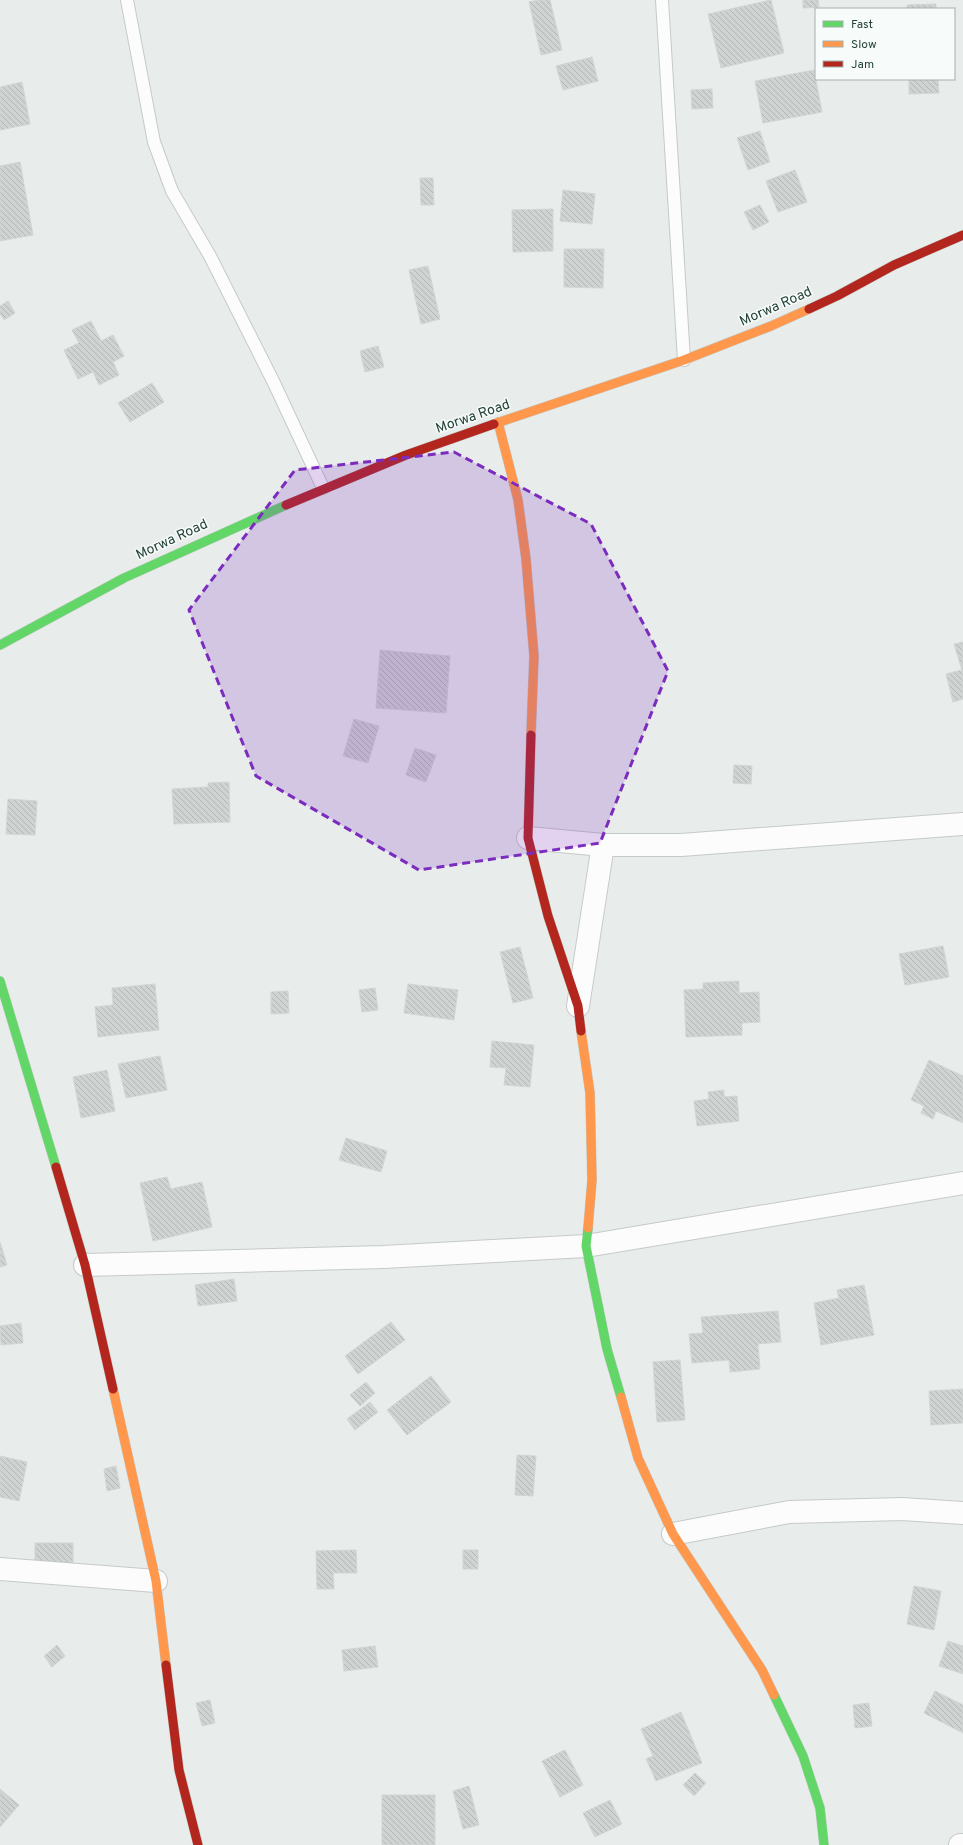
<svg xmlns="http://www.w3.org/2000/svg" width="963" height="1845" font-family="Overpass,sans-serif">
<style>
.building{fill:url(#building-back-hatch);stroke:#d1d6d4}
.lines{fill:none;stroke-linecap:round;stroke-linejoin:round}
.lane-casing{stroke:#c5cac8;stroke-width:14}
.street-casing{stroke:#c5cac8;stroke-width:24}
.fast-casing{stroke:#c3cbc8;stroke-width:10}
.slow-casing{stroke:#c3cbc8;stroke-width:10}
.jam-casing{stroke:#c3cbc8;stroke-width:10}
.lane{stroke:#fcfcfc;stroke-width:12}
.street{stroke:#fcfcfc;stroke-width:22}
.fast{stroke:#63d668;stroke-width:9}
.slow{stroke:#ff974d;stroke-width:9}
.jam{stroke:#b3261e;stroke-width:9}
.marked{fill:#7b2cbf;fill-opacity:0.2;stroke:#7b2cbf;stroke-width:3;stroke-dasharray:8 5;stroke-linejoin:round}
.labels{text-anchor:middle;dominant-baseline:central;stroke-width:3;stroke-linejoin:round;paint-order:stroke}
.street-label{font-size:14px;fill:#24423a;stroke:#f7fbf9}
</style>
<defs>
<pattern id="building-back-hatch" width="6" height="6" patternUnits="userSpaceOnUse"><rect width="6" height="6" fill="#cfd4d2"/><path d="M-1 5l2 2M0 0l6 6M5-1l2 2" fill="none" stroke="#b2b7b5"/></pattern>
</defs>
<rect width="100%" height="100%" fill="#e8edeb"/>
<path class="building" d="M539,0H550L562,50L541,55L529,2Z
M771,0L784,53L721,68L708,14Z
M803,0H818L819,7L803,8Z
M936,4V9H907V5Z
M592,57L598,81L563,90L556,66Z
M814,70L822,112L763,123L755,81Z
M909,79H938L939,93L909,94Z
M22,82L30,124L0,130V87Z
M712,89L713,108L692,109L691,90Z
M760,131L770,162L748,170L737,138Z
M20,162L33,235L0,241V166Z
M795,170L807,202L778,212L766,181Z
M420,178H433L434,205H421Z
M563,190L595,194L592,224L560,221Z
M760,205L769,222L753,230L744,212Z
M553,209V251L513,252L512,210Z
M564,249H604L603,288L564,287Z
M428,266L440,319L421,324L409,270Z
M8,301L15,313L4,320L0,314V306Z
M91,321L101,341L113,335L124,356L113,362L119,375L99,385L93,372L78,379L64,350L79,343L72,330Z
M378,346L384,367L365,372L360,351Z
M152,383L164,402L130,422L118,403Z
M963,642V699L953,702L946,674L962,670L954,644Z
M380,650L450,656L446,713L376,708Z
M354,719L379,726L368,763L343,756Z
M415,748L436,755L426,782L406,775Z
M734,765L752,766L751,784L733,783Z
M229,782L230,822L174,824L172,789L208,787V783Z
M8,799L37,801L35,835L6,834Z
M943,946L949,977L905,985L899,954Z
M520,947L533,998L513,1003L500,952Z
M739,981V993L759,992L760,1022L742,1023V1035L686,1037L684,990L703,989V983Z
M155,984L159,1030L98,1037L95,1007L113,1005L112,988Z
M408,984L458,990L454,1020L404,1013Z
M375,988L378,1010L362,1012L359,990Z
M288,991L289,1013L271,1014V992Z
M492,1041L534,1045L530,1087L504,1085L506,1068L490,1067Z
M160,1056L167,1090L126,1098L118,1064Z
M929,1060L963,1076V1123L936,1111L933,1119L921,1113L924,1106L911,1100Z
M107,1070L115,1111L81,1118L73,1077Z
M724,1090V1097L737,1096L739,1121L697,1126L694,1101L709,1099L708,1092Z
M346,1138L387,1151L381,1172L339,1160Z
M167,1177L171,1189L202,1182L212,1227L153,1241L140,1183Z
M0,1242L7,1265L0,1267Z
M234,1279L237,1301L198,1306L195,1285Z
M864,1285L874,1335L821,1345L814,1303L839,1298L837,1290Z
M778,1311L781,1342L758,1344L760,1369L730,1372L729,1360L692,1363L689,1334L703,1333L701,1317Z
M391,1322L405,1340L358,1374L345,1356Z
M21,1323L23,1343L1,1345L0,1326Z
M680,1360L685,1420L657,1422L653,1362Z
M431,1376L451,1402L407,1435L387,1410Z
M366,1382L375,1393L360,1406L350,1395Z
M963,1389V1423L931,1425L929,1391Z
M370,1402L378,1412L355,1430L347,1419Z
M517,1455L536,1456L533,1496L515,1495Z
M0,1456L27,1462L19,1501L0,1497Z
M116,1466L120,1488L107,1491L104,1469Z
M35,1543H73V1569H35Z
M356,1550L357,1573H333L334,1589H317L316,1551Z
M463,1550H478V1569H463Z
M914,1586L941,1591L934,1630L907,1624Z
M948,1641L963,1646V1674L939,1666Z
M57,1645L65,1656L52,1667L44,1656Z
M375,1646L378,1667L344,1671L342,1650Z
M935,1691L963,1705V1733L924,1713Z
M210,1700L215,1723L202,1726L196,1703Z
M869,1703L872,1726L855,1728L853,1705Z
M681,1712L702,1763L656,1781L646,1759L653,1756L641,1729Z
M565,1750L583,1785L560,1797L542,1761Z
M695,1773L706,1783L694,1796L683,1785Z
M469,1786L479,1825L463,1829L453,1791Z
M0,1789L19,1805L0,1827Z
M382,1795H435V1845H382Z
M610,1800L622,1824L595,1837L583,1813Z"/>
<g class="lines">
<g class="lane-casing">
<path id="lane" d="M127,0L154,142L172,191L210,256L274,383L323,488
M662,0L684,360"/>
</g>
<g class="street-casing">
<path id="street" d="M528,838L603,845H681L963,824
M578,1006L603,845
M85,1265L383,1257L586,1246L963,1183
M673,1534L789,1512L902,1509L963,1513
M0,1569L156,1581
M960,1845H963"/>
</g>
<g class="fast-casing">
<path id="fast" d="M0,645L124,578L286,505
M0,981L56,1167
M588,1228L586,1246L607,1349L621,1397
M774,1695L803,1756L820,1808L824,1845"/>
</g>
<g class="slow-casing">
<path id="slow" d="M498,422L518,500L526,559L534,656L531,735
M494,424L684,360L771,326L809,309
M581,1031L590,1093L592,1180L588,1228
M113,1389L156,1581L166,1665
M621,1397L638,1458L673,1534L762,1670L774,1695"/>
</g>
<g class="jam-casing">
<path id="jam" d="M809,309L837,296L894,265L963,235
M286,505L406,455L494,424
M531,735L528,838L548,916L578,1006L581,1031
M56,1167L85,1265L113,1389
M166,1665L179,1770L198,1845"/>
</g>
<use href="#lane" class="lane"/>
<use href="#street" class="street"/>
<use href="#fast" class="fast"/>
<use href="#slow" class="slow"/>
<use href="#jam" class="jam"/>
</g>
<path class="marked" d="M454,452L591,524L668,671L600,843L419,870L256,776L189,610L295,470Z"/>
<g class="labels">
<g class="street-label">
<text transform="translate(776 307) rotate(-24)">Morwa Road</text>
<text transform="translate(473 417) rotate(-19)">Morwa Road</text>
<text transform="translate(172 540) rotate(-25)">Morwa Road</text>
</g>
</g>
<rect x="815" y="8" width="140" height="72" fill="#f7fbf9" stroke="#a3b1ad"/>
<rect x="823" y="21" width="20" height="6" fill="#63d668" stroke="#a3b1ad"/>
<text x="851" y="28" font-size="12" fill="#24423a">Fast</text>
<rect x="823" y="41" width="20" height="6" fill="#ff974d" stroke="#a3b1ad"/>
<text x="851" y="48" font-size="12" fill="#24423a">Slow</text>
<rect x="823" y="61" width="20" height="6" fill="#b3261e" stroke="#a3b1ad"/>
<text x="851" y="68" font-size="12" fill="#24423a">Jam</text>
</svg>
